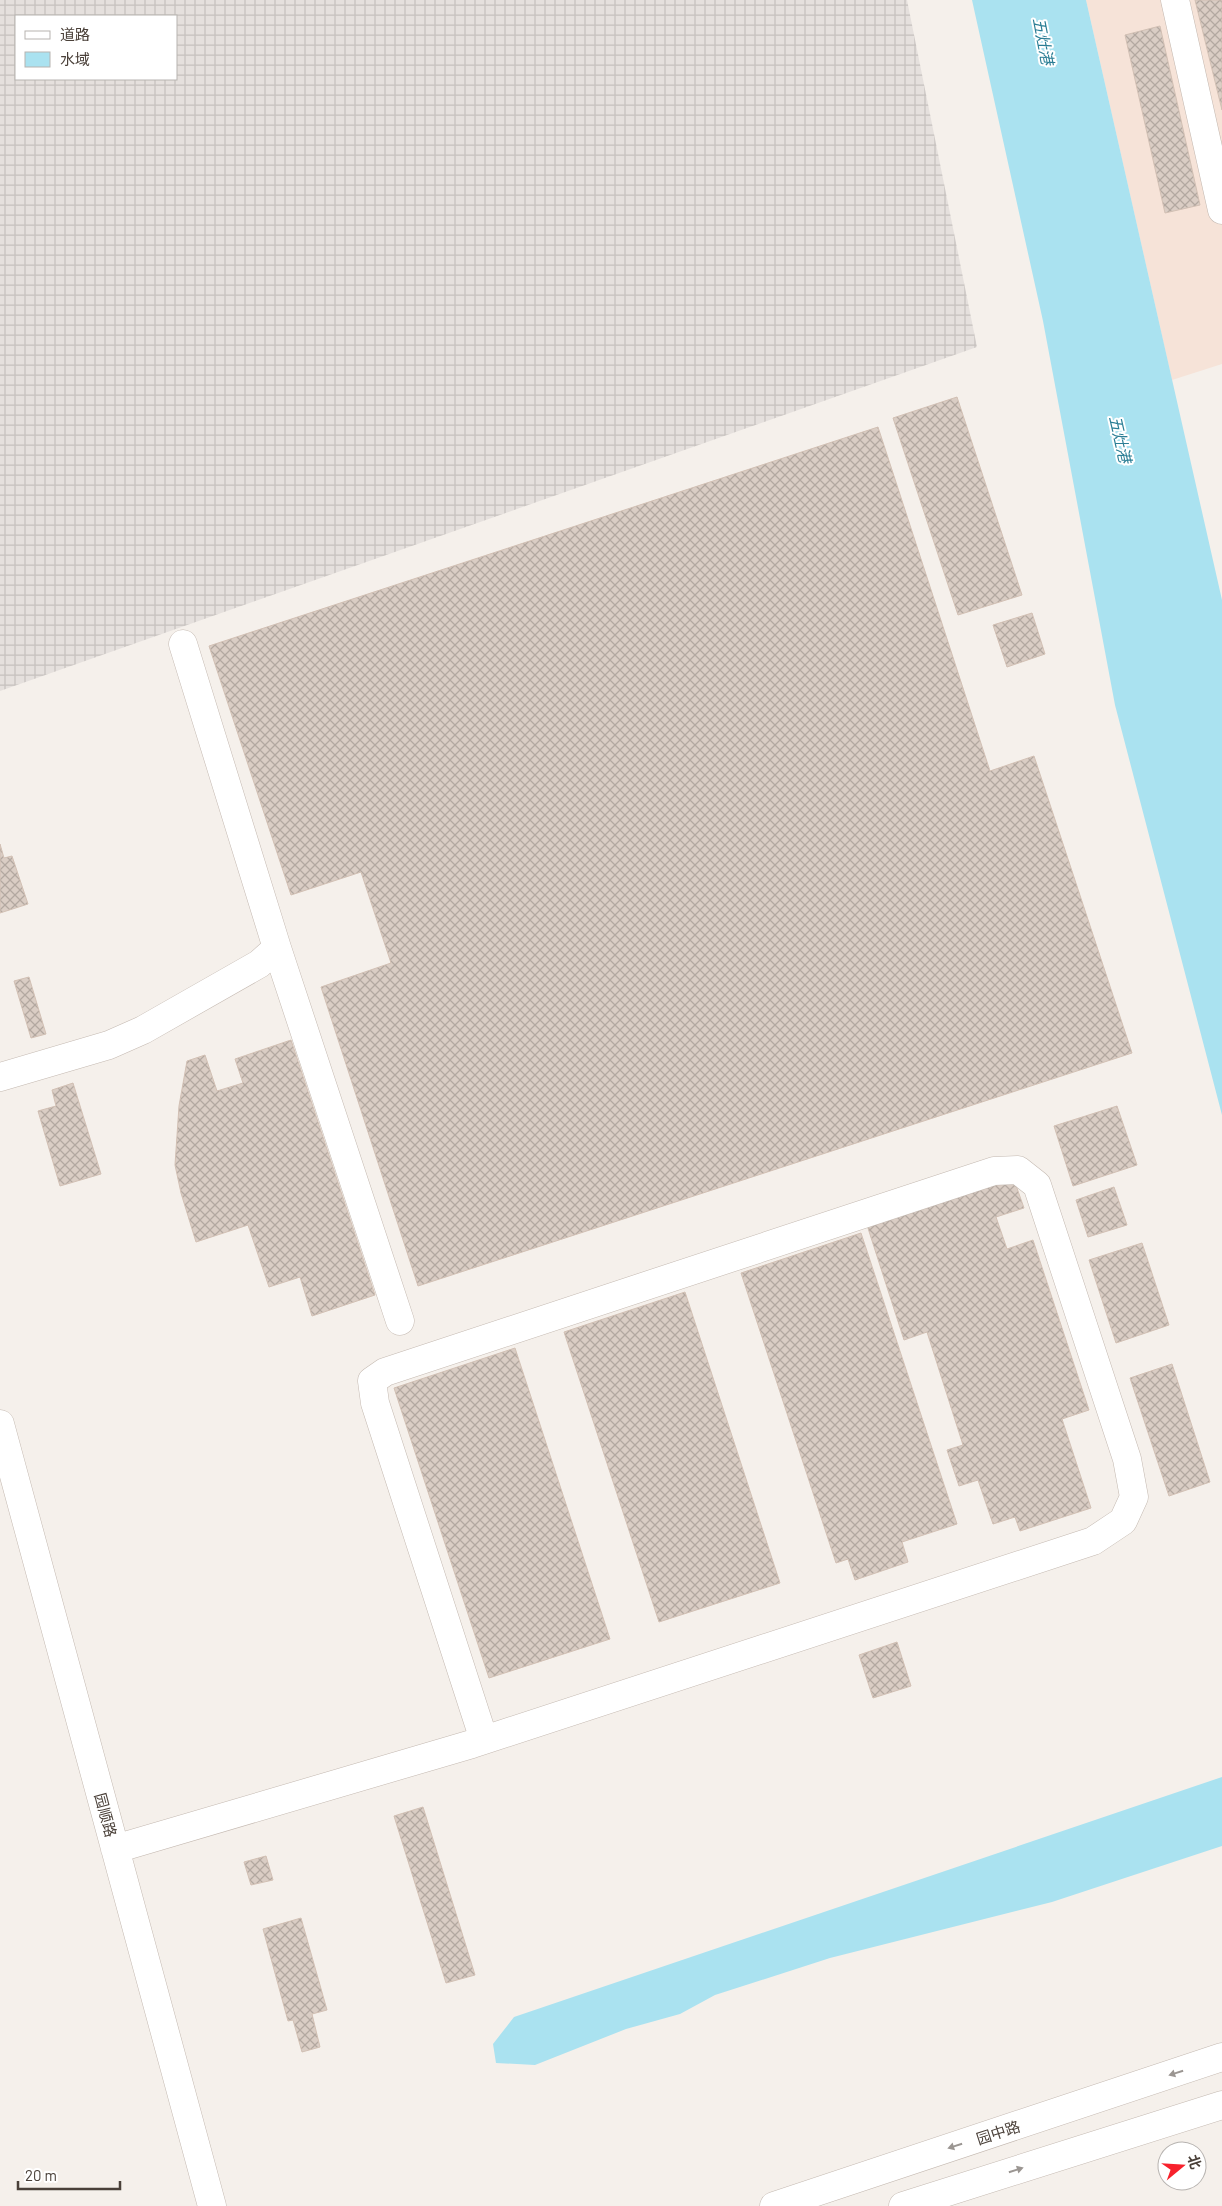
<svg xmlns="http://www.w3.org/2000/svg" width="1222" height="2206" font-family="Barlow,'Noto Sans SC',sans-serif">
<style>
.commercial{fill:#f6e3d8}
.industrial{fill:url(#industrial-grid);fill-rule:evenodd}
.water{fill:#aae2f0}
.building{fill:url(#building-cross-hatch);stroke:#d2c0b4}
.lines{fill:none;stroke-linecap:round;stroke-linejoin:round}
.minor-casing{stroke:#c4b9b1;stroke-width:29}
.minor{stroke:#fff;stroke-width:28}
.oneway{fill:#9b9692}
.labels{text-anchor:middle;dominant-baseline:central;stroke-width:4;stroke-linejoin:round;paint-order:stroke}
.street-label{font-size:15px;fill:#4a4039;stroke:#fff}
.water-label{font-size:16px;font-style:italic;fill:#2b7e95;stroke:#fff}
</style>
<defs>
<pattern id="industrial-grid" width="8" height="8" patternUnits="userSpaceOnUse" patternTransform="scale(1.25)"><rect width="8" height="8" fill="#e5e0dd"/><path d="M0 4h8M4 0v8" fill="none" stroke="#c6c1be"/></pattern>
<pattern id="building-cross-hatch" width="8" height="8" patternUnits="userSpaceOnUse" patternTransform="scale(1.25)"><rect width="8" height="8" fill="#dacdc4"/><path d="M0 0l8 8M0 8l8-8" fill="none" stroke="#b3a8a0"/></pattern>
</defs>
<rect width="100%" height="100%" fill="#f5f0eb"/>
<path class="commercial" d="M1086,0H1222V364L1172,380Z"/>
<path class="industrial" d="M0,0H907L977,347L0,691ZM16,16H176V79H16Z"/>
<path class="water" d="M972,0H1086L1222,600V1115L1115,705L1043,321Z
M1222,1777V1846L1052,1902L830,1958L715,1995L680,2014L626,2029L535,2065L496,2063L493,2044L514,2017Z"/>
<path class="building" d="M1195,0H1222V110Z
M1160,26L1200,205L1165,213L1125,35Z
M957,397L1022,595L958,615L893,418Z
M878,427L990,771L1034,756L1132,1053L418,1286L321,987L391,963L361,872L291,895L209,646Z
M1032,613L1045,654L1007,667L993,625Z
M0,844L4,858L12,856L28,904L0,913Z
M29,977L46,1034L31,1038L14,981Z
M291,1040L375,1295L312,1316L300,1277L269,1287L248,1225L196,1242L181,1193L175,1165L179,1106L187,1061L205,1055L217,1091L243,1083L235,1059Z
M73,1083L101,1174L60,1186L38,1111L56,1106L52,1090Z
M1117,1106L1137,1165L1073,1186L1054,1126Z
M1012,1174L1024,1208L996,1217L1007,1249L1033,1240L1089,1410L1062,1419L1091,1508L1020,1531L1015,1517L993,1524L978,1480L959,1486L947,1450L963,1445L927,1332L904,1340L866,1222Z
M1114,1187L1127,1225L1088,1237L1076,1200Z
M861,1233L957,1524L902,1542L908,1562L855,1580L848,1559L836,1563L741,1273Z
M1142,1243L1169,1325L1116,1343L1089,1260Z
M685,1292L780,1583L659,1622L564,1332Z
M515,1348L610,1639L489,1678L394,1388Z
M1172,1364L1210,1482L1169,1496L1130,1378Z
M897,1642L911,1686L873,1698L859,1655Z
M423,1807L475,1975L446,1983L394,1816Z
M266,1856L273,1880L251,1885L244,1862Z
M301,1918L327,2010L312,2014L320,2047L302,2052L293,2020L288,2021L263,1929Z"/>
<g class="lines">
<g class="minor-casing">
<path id="minor" d="M1175,0L1222,210
M277,948L400,1321
M0,1077L109,1045L143,1030L259,964L277,948L183,644
M0,1424L212,2206
M115,1849L472,1744L1093,1541L1123,1521L1134,1497L1127,1459L1037,1185L1018,1170L994,1171L385,1372L372,1381L375,1403L484,1740
M774,2206L1222,2057
M903,2206L1222,2105"/>
</g>
<use href="#minor" class="minor"/>
</g>
<defs><path id="oneway-solid" d="M-6-.8H1V-3.2L6.5 0L1 3.2V.8H-6Z" transform="scale(1.25)"/></defs>
<g class="oneway">
<use href="#oneway-solid" transform="translate(1176 2073) rotate(162)"/>
<use href="#oneway-solid" transform="translate(955 2146) rotate(162)"/>
<use href="#oneway-solid" transform="translate(1016 2170) rotate(-18)"/>
</g>
<g class="labels">
<g class="street-label">
<text transform="translate(106 1815) rotate(75)">园顺路</text>
<text transform="translate(998 2132) rotate(-18)">园中路</text>
</g>
<g class="water-label">
<text transform="translate(1044 41) rotate(79)">五灶港</text>
<text transform="translate(1121 439) rotate(77)">五灶港</text>
</g>
</g>
<rect x="15" y="15" width="162" height="65" fill="#ffffff" stroke="#b7b3b0"/>
<rect x="25" y="31" width="25" height="8" fill="#ffffff" stroke="#b7b3b0"/>
<text x="60" y="40" font-size="15" fill="#4a4039">道路</text>
<rect x="25" y="52" width="25" height="15" fill="#aae2f0" stroke="#b7b3b0"/>
<text x="60" y="65" font-size="15" fill="#4a4039">水域</text>
<g transform="translate(1182 2166) rotate(72)"><circle r="24" fill="#ffffff" stroke="#b7b3b0"/>
<path d="M0-4L9 19L0 12L-9 19Z" fill="#f7212c"/>
<text y="-8" font-size="14" font-weight="bold" text-anchor="middle" fill="#4a4039">北</text>
</g>
<path d="M18 2181v8h102v-8" fill="none" stroke="#4a4039" stroke-width="2.5"/>
<text x="25" y="2181" font-size="15" fill="#4a4039" stroke="#ffffff" stroke-width="4" paint-order="stroke">20 m</text>
</svg>
